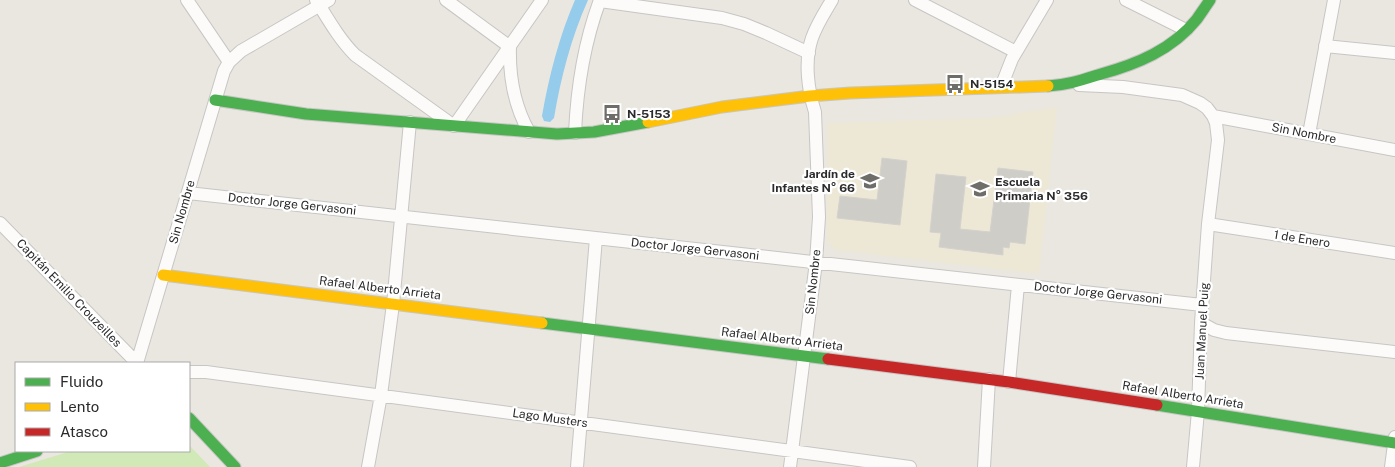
<svg xmlns="http://www.w3.org/2000/svg" width="1395" height="467" font-family="'Public Sans',sans-serif">
<style>
.education{fill:#ede8d6}
.pitch{fill:#d1e9b7}
.water{fill:#95cbeb}
.building{fill:#cfcdc7;stroke:#d5d2cd}
.lines{fill:none;stroke-linecap:round;stroke-linejoin:round}
.street-casing{stroke:#c7c6c5;stroke-width:14}
.fast-casing{stroke:#c7c6c5;stroke-width:13}
.slow-casing{stroke:#c7c6c5;stroke-width:13}
.jam-casing{stroke:#c7c6c5;stroke-width:13}
.street{stroke:#fcfbfa;stroke-width:12}
.fast{stroke:#4caf50;stroke-width:11}
.slow{stroke:#ffc107;stroke-width:11}
.jam{stroke:#c62828;stroke-width:11}
.labels{text-anchor:middle;dominant-baseline:central;stroke-width:4.5;stroke-linejoin:round;paint-order:stroke}
.poi-label{font-size:12px;font-weight:bold;fill:#2b2b2b;stroke:#fff;text-anchor:start}
.street-label{font-size:12px;fill:#2b2b2b;stroke:#fff}
</style>
<rect width="100%" height="100%" fill="#eae7e0"/>
<path class="education" d="M1057,107L1039,274L835,250L827,240V123L988,118Z"/>
<path class="pitch" d="M189,445L210,467H19L71,451H189Z"/>
<path class="water" d="M575,0H588C571,38 561,77 554,118L550,122L544,121L542,116C549,76 559,37 575,0Z"/>
<path class="building" d="M882,158L907,161L900,225L837,218L840,196L877,200Z
M998,168L1033,172L1025,244L1010,242L1009,248L1003,247V255L939,247L941,233L930,232L936,174L966,177L960,229L990,232Z"/>
<g class="lines">
<g class="street-casing">
<path id="street" d="M187,0L229,62
M316,0C328,19 339,39 355,55L454,126L542,0
M446,0L510,47
M915,0L1016,52
M1126,0L1186,30
M600,1L722,18L744,24L766,33L809,53
M1325,46L1395,53
M510,47C509,78 514,105 529,132
M1079,85L1123,87L1182,95L1200,103L1207,108L1213,116L1216,123L1218,140L1208,224L1201,323L1198,411L1193,467
M1001,87L1012,59L1047,0
M1213,116L1395,150
M575,133C577,87 584,43 600,0
M1309,134L1334,0
M188,193L1202,305
M0,223L137,363
M1208,224L1395,253
M1201,323L1214,330L1226,333L1395,352
M137,363L224,71L229,62L241,51L329,0
M189,372H206L910,467
M1009,382L1018,285
M368,467L381,395L393,304L410,122
M577,467L596,238
M790,467L816,262L819,217L815,112C808,90 804,61 812,38C817,24 825,12 832,0
M984,467L989,379
M1391,467L1395,437"/>
</g>
<g class="fast-casing">
<path id="fast" d="M1048,86C1068,85 1082,80 1101,74C1137,64 1172,50 1197,19C1201,13 1206,6 1210,0
M215,100L306,114L557,134L594,132L648,122
M542,323L828,359
M1157,405L1395,443
M189,418L235,467
M0,463L37,451"/>
</g>
<g class="slow-casing">
<path id="slow" d="M648,122L722,107L810,96L850,93L1048,86
M163,275L542,323"/>
</g>
<g class="jam-casing">
<path id="jam" d="M828,359L1009,382L1157,405"/>
</g>
<use href="#street" class="street"/>
<use href="#fast" class="fast"/>
<use href="#slow" class="slow"/>
<use href="#jam" class="jam"/>
</g>
<defs>
<g id="bus-bare" transform="scale(1.5)"><path d="M-5-6H5V4H4V6H2V4H-2V6H-4V4H-5ZM-3.5-4V0h7V-4ZM-3.5 1.2v1.5H-2V1.2ZM2 1.2v1.5H3.5V1.2Z" fill="#6e6d6a" stroke="#fff" stroke-width="2.5" paint-order="stroke"/></g>
<g id="school-bare" transform="scale(1.5)"><path d="M0-5L7-2L0 1L-7-2ZM-4 1L0 2.5L4 1V4Q0 6-4 4Z" fill="#6e6d6a" stroke="#fff" stroke-width="2.5" paint-order="stroke"/></g>
</defs>
<g fill-rule="evenodd">
<use href="#bus-bare" x="955" y="84"/>
<use href="#bus-bare" x="612" y="114"/>
<use href="#school-bare" x="870" y="181"/>
<use href="#school-bare" x="980" y="189"/>
</g>
<g class="labels">
<g class="poi-label">
<text x="970" y="84">N-5154</text>
<text x="627" y="114">N-5153</text>
<text x="855" y="174" text-anchor="end">Jardín de<tspan x="855" dy="14">Infantes N° 66</tspan></text>
<text x="995" y="182">Escuela<tspan x="995" dy="14">Primaria N° 356</tspan></text>
</g>
<g class="street-label">
<text transform="translate(1304 133) rotate(11)">Sin Nombre</text>
<text transform="translate(292 204) rotate(6)">Doctor Jorge Gervasoni</text>
<text transform="translate(182 212) rotate(-74)">Sin Nombre</text>
<text transform="translate(1302 239) rotate(9)">1 de Enero</text>
<text transform="translate(695 249) rotate(6)">Doctor Jorge Gervasoni</text>
<text transform="translate(813 282) rotate(-84)">Sin Nombre</text>
<text transform="translate(380 288) rotate(7)">Rafael Alberto Arrieta</text>
<text transform="translate(69 293) rotate(46)">Capitán Emilio Crouzeilles</text>
<text transform="translate(1098 293) rotate(6)">Doctor Jorge Gervasoni</text>
<text transform="translate(1202 331) rotate(-87)">Juan Manuel Puig</text>
<text transform="translate(782 339) rotate(7)">Rafael Alberto Arrieta</text>
<text transform="translate(1183 395) rotate(9)">Rafael Alberto Arrieta</text>
<text transform="translate(550 418) rotate(8)">Lago Musters</text>
</g>
</g>
<rect x="15" y="362" width="175" height="90" fill="#ffffff" stroke="#aaaaaa"/>
<rect x="25" y="378" width="25" height="8" fill="#4caf50" stroke="#aaaaaa"/>
<text x="60" y="387" font-size="15" fill="#2b2b2b">Fluido</text>
<rect x="25" y="403" width="25" height="8" fill="#ffc107" stroke="#aaaaaa"/>
<text x="60" y="412" font-size="15" fill="#2b2b2b">Lento</text>
<rect x="25" y="428" width="25" height="8" fill="#c62828" stroke="#aaaaaa"/>
<text x="60" y="437" font-size="15" fill="#2b2b2b">Atasco</text>
</svg>
